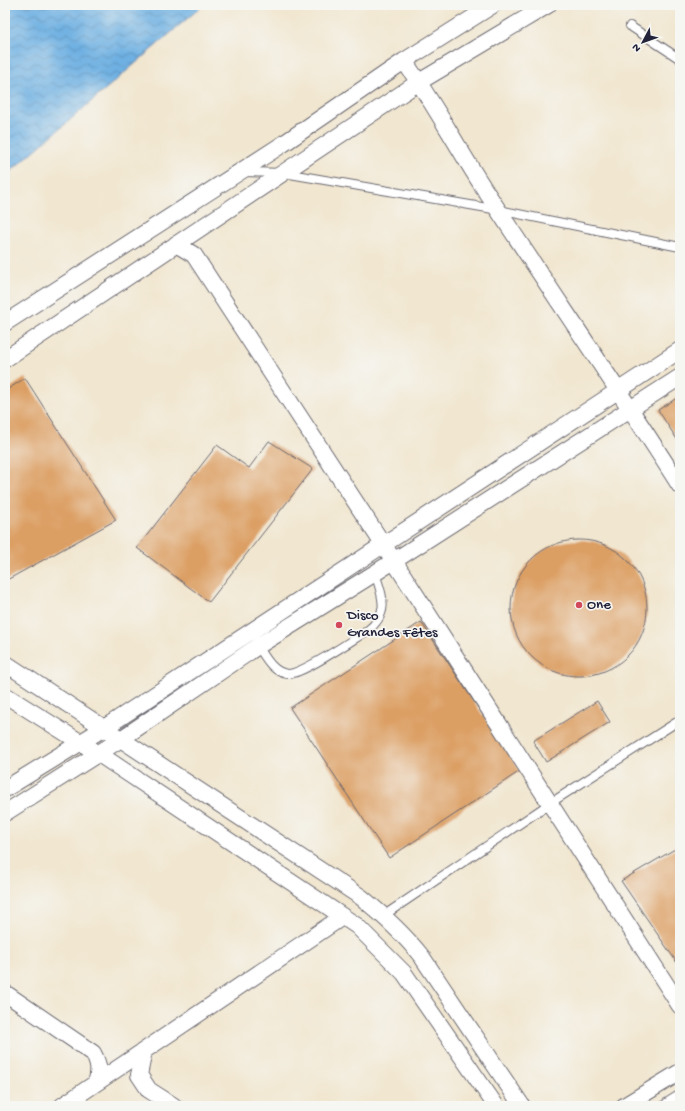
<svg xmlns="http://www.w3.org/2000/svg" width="685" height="1111" font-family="'Gochi Hand',sans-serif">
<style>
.water{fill:url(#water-waves);stroke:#48698e}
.building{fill:#dc9f64}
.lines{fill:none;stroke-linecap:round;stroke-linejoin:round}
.lane-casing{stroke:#6a676f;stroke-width:10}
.street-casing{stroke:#6a676f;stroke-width:18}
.lane{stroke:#fff;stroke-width:8}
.street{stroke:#fff;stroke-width:16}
.poi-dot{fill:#d1495b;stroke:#f6f6f2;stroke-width:1.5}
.labels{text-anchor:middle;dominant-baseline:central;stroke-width:3.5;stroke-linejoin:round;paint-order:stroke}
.poi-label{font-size:15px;fill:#22223b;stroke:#f6f6f2;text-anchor:start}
</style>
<defs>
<pattern id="water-waves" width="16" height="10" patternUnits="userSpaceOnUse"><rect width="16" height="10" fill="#6eb0e2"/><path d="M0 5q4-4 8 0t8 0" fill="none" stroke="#5a8fb8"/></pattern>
</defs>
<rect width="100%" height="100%" fill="#f6f6f2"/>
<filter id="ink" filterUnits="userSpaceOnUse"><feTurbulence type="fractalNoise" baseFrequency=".025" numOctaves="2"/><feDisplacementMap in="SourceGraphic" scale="8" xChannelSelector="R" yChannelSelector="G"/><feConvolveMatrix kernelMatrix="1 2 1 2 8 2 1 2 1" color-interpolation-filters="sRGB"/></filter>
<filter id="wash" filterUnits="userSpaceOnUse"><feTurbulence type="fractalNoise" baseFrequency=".012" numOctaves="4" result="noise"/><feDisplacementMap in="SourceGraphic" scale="16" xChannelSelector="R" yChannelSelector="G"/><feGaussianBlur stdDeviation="0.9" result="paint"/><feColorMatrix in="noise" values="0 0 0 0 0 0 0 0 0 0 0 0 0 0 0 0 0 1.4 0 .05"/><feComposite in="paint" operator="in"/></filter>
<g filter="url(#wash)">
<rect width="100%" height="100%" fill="#f1e6cf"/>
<path class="water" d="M5,5H203L5,176Z"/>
<g id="blocks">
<path class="building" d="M25,378L116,520L5,581V391Z
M680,396V444L658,410Z
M269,441L313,469L209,602L137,548L217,445L249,468Z
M511 608a68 68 0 1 1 136 0a68 68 0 1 1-136 0Z
M421,622L520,771L389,858L290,708Z
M597,701L610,722L546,762L533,741Z
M680,846V967L621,881Z"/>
</g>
</g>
<g filter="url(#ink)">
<use href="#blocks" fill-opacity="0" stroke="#6a676f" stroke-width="1"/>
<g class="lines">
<g class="lane-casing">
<path id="lane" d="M630,26L680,59
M244,172L284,173L499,210L680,247
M258,646C265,657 273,673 288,674C303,674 352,640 367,631C390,613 383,598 375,573
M383,916L549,804L680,720"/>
</g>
<g class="street-casing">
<path id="street" d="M404,61C433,101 456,145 483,187C548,287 616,385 680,486
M176,244L194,255L394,561L680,1006
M5,323L283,144L404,61L493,5
M5,359L419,82L548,5
M5,663L361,897C383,915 404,934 422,957L522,1106
M5,695L99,754L357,926L404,973L496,1106
M5,789L104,728L680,350
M5,813L121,739L258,646L375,573L680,377
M5,993L93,1053C99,1064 100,1071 96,1083
M144,1051L139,1075L149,1090L174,1106
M62,1106L342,917
M624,1106L680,1072
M669,1106L680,1099"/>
</g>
<use href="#lane" class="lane"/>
<use href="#street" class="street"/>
</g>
</g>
<g class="poi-dot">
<circle cx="579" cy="605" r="4"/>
<circle cx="339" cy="625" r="4"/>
</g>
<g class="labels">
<g class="poi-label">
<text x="587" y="605">One</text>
<text x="347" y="616">Disco<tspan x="347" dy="17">Grandes Fêtes</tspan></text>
</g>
</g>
<rect width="685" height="1111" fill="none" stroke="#f6f6f2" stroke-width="20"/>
<g transform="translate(643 42) rotate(229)" stroke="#f6f6f2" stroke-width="3" paint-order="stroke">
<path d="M0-3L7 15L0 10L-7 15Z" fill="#22223b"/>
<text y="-6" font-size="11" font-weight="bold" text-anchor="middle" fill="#22223b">N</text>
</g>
</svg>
